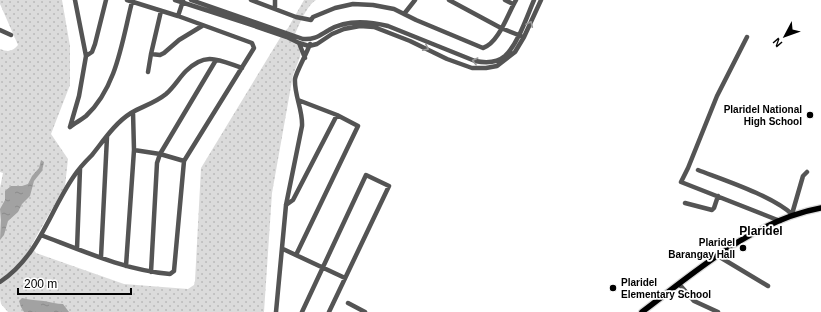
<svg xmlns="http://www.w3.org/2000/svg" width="821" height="312" font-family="Arial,sans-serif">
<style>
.grass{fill:url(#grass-dots)}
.water{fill:url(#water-ripples)}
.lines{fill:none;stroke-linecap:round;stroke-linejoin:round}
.major-casing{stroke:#dbdbdb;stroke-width:8}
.minor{stroke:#545454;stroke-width:4.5}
.major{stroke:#000;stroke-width:5.5}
.oneway{stroke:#989898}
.poi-dot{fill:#000;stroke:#fff;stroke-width:1.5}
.labels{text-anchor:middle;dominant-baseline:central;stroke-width:3.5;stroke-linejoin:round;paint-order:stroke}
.poi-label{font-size:10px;font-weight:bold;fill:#000;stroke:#fff;text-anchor:end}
.quarter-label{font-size:12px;font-weight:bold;fill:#000;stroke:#fff}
</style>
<defs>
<pattern id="grass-dots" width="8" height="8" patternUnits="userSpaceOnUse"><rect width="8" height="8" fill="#dbdbdb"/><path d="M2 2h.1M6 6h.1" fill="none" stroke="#bababa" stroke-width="1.8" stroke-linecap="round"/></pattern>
<pattern id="water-ripples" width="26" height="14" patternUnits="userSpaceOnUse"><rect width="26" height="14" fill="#a2a2a2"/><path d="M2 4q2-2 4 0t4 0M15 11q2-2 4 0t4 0" fill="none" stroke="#8a8a8a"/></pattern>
</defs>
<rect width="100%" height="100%" fill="#fff"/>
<path class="grass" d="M0,0H62L70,46V85L51,134L68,159L65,186L31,246L36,253L124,284L188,289L194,285L195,281L201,168L280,38L288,28L304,0H316C305,7 297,30 292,42L297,45L301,49L300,57L293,75L272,193L264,312H8L1,304L0,298V188L3,173L0,172V49C8,52 12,52 18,45L0,4Z"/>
<path class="water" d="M41,160L44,162L42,171L34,181L30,196L22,204L18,212L8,221L4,235L0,240L1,220L0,209L5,200V191L11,186H22L28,184L32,176L39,168Z
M22,298C30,300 37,300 44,301C51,302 57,304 63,304L69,312H24L21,307L19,301Z"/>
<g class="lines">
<g class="major-casing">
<path id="major" d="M642,312C695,272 754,220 821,208"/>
</g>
<path class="minor" d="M175,0L243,22L287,37L299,43L309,46L317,44L332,34L344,29L360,26L374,27L410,41L447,59L472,68H486L497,66L515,52L524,37L541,0
M191,0L303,39C315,40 320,35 329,30C347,19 368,21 388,26L475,61C485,63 497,63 505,56C518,44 527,16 534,0
M251,0L296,17L311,20L313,17L335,8L353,4L373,5L394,9L416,20L483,48C499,43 508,13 516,0
M449,0L501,28L521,36
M505,0L513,4
M275,9V0
M404,14L415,0
M178,16L183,1
M0,30L11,35
M747,37L717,96L688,168L681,182L780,221
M299,43L305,58
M151,54L160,55L164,53L179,40L202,26
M86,56L92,52L95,44L106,0
M148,72L151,54L161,11
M70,127C75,123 81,120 86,116C117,87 122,41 132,2
M70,127L79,96L86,56L75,0
M134,150L160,154L184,161
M698,170C724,180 773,196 793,215
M685,203L712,210L714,208L718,196
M286,205L293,200L337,115
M792,214L803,176L807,172
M41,235C83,251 125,270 170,274L174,271L184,161L254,48L252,43L178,16L127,0
M77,249L80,169
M283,249L345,278
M296,255L358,126L337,115L298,100
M718,256L768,286
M101,257L107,137
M126,266L134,150L133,112
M151,272L157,163L160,154L216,60
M0,282C39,256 49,212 74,176C79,168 86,161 92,155C104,140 115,123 131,113C143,106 155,103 166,94C174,87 179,78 186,71C206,51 219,60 242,68
M679,284L694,301L718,312
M348,303L365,312
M276,312L286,205L302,126C303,110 294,95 295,79C296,72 307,53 310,44
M302,312L366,175L389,186L329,312"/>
<use href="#major" class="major"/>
</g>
<defs><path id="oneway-chevron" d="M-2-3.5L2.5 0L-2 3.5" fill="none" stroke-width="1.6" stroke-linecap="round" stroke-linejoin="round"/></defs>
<g class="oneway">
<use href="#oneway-chevron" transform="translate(530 24) rotate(-65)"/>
<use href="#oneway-chevron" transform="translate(426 48) rotate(26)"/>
<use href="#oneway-chevron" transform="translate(475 61) rotate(-166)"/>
</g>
<g class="poi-dot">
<circle cx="810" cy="115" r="4"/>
<circle cx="743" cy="248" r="4"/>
<circle cx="613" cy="288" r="4"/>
</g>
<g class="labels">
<g class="poi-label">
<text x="802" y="109">Plaridel National<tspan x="802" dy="12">High School</tspan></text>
<text x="735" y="242">Plaridel<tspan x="735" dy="12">Barangay Hall</tspan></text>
<text x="621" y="282" text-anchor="start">Plaridel<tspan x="621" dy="12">Elementary School</tspan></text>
</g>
<g class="quarter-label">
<text x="761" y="231">Plaridel</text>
</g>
</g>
<g transform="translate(785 36) rotate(229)" stroke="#ffffff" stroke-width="3" paint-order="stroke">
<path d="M0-3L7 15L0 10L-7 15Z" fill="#000000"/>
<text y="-6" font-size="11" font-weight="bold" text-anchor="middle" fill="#000000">N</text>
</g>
<path d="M18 288v6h113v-6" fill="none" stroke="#000000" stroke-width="2"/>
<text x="24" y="288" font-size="12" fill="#000000" stroke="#ffffff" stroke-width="3" paint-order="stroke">200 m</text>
</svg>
